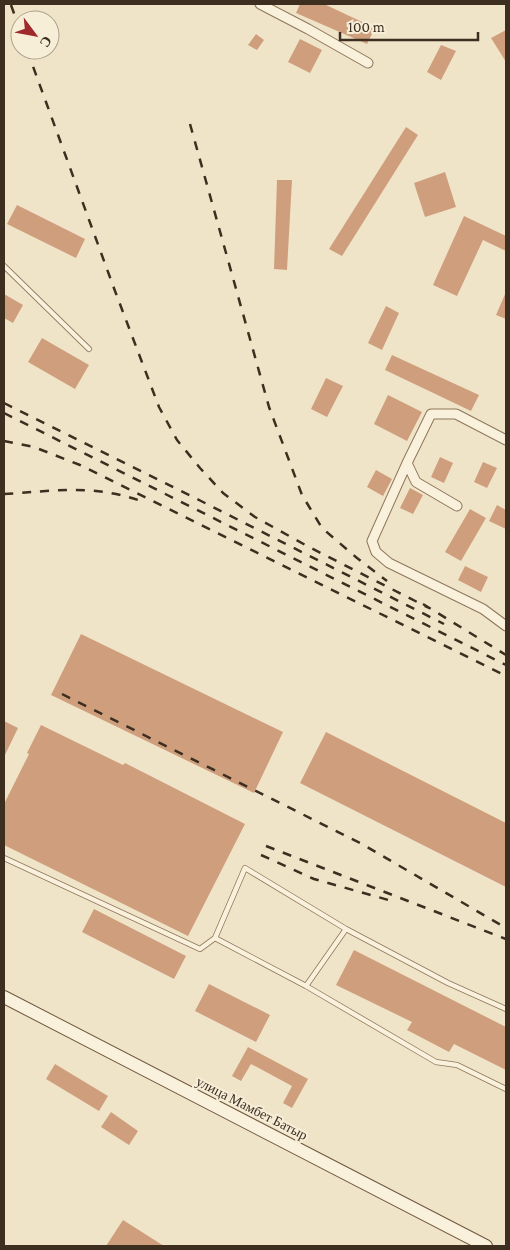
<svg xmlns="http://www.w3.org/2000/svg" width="510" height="1250" font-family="'Crimson Pro',serif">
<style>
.building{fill:#cf9f7d}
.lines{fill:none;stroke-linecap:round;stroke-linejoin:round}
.lane-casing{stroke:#8d765c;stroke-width:6}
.street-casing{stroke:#8d765c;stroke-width:11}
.secondary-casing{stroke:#6f573f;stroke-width:14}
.lane{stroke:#faf1dc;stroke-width:4.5}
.street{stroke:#faf1dc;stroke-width:9}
.secondary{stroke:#faf1dc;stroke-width:12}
.rail{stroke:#3d2e20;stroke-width:2.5;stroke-dasharray:9 9;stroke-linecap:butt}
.labels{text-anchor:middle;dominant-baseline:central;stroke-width:4;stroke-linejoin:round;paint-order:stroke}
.street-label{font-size:14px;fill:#3d2e20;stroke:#f7eed8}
</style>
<rect width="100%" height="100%" fill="#f0e4c8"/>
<path class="building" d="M300,4H324L375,28L367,44L296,13Z
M506,30V62L491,38Z
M256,34L264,40L257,50L248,45Z
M300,39L322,50L310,73L288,62Z
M441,45L456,51L441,80L427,72Z
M406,127L418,135L342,256L329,249Z
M445,172L456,207L425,217L414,183Z
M277,180H292L287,270L274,269Z
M17,205L85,239L76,258L7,224Z
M464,216L506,236V251L483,240L457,296L433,285Z
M506,292V319L496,315Z
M4,294L23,305L13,323L4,318Z
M386,306L399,313L382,350L368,343Z
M42,338L89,365L75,389L28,362Z
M392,355L479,395L471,411L385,370Z
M326,378L343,386L327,417L311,409Z
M388,395L422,412L407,441L374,424Z
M440,457L453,463L444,483L431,477Z
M483,462L497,468L487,488L474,482Z
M376,470L392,479L383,496L367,487Z
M410,488L423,495L413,514L400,508Z
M497,505L506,510V529L489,521Z
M470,509L486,518L461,561L445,552Z
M465,566L488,577L481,592L458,580Z
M81,634L283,732L254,793L51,695Z
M4,721L18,728L4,757Z
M41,725L123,765L125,763L245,824L188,936L4,845V804L29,754L27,753Z
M326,732L506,823V887L300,783Z
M94,909L186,956L174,979L82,932Z
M354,950L506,1027V1070L454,1044L449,1052L407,1030L412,1022L336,985Z
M209,984L270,1015L256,1042L195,1011Z
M248,1047L308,1079L292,1108L283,1103L292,1086L251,1064L241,1081L232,1076Z
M55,1064L108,1096L99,1111L46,1079Z
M111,1112L138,1131L129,1145L101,1127Z
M123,1220L164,1246H106Z"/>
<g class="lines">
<g class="lane-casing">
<path id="lane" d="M4,266L89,349
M4,858L200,949L215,938L245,868L346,929
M215,938L306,986L436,1062L457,1065L506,1089
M306,986L346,929L448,983L506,1009"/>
</g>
<g class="street-casing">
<path id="street" d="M260,4L308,29L368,63
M407,463L372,541L376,552L389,563L483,609L506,626
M457,506L416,482L407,463L431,414H456L506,440"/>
</g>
<g class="secondary-casing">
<path id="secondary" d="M4,997L486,1246"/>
</g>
<use href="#lane" class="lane"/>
<use href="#street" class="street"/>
<use href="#secondary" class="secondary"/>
<path class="rail" d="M11,5L20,30
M27,50L115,291L159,407L177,440L200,468L223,493L255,517L309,547L429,608
M190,124L269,407L302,495L322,528L357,558L387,581
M4,403L201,501L444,624
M4,413L506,665
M4,441L34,447L80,465L506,676
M4,494C53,491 93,484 141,501
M423,604L506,655
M62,694L362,844L506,928
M266,846L506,939
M261,855L314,879L392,901"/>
</g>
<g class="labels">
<g class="street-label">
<text transform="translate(252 1108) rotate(27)">улица Мамбет Батыр</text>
</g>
</g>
<rect width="510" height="1250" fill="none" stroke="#3d2e20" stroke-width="10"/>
<g transform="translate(35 35) rotate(122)"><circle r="24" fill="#f7eed8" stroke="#ada18e"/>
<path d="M0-4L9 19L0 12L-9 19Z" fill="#9e2a2b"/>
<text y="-8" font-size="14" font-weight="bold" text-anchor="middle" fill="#3d2e20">С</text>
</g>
<path d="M340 32v8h138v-8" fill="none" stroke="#3d2e20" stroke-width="2.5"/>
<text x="348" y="32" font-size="15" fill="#3d2e20" stroke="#f7eed8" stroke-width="4" paint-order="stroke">100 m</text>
</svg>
